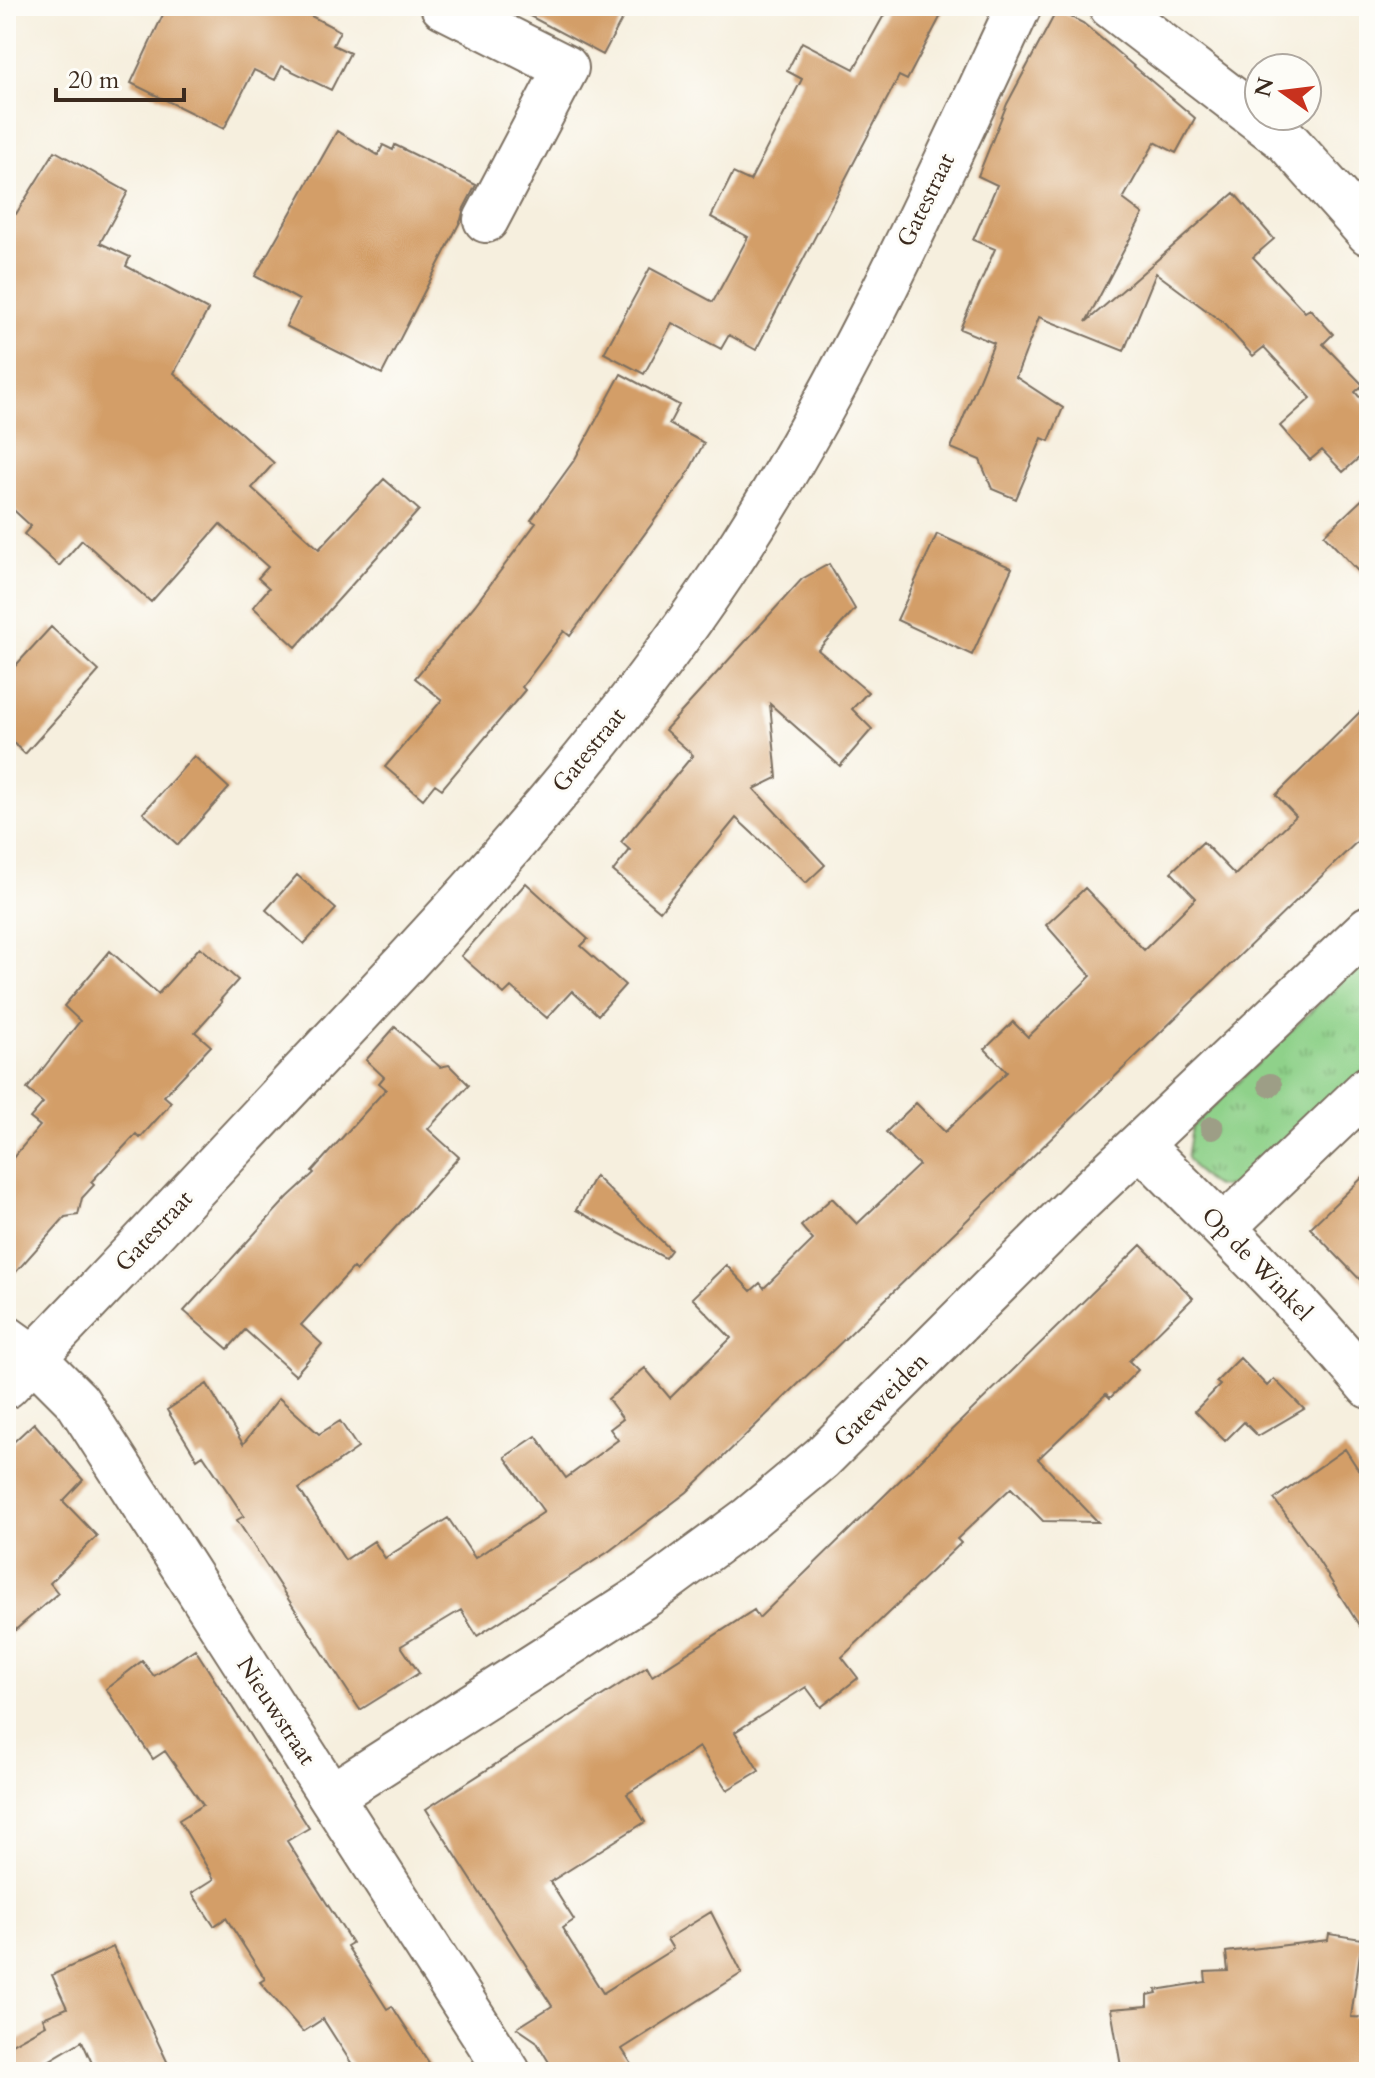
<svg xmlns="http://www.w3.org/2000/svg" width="1375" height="2078" font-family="Cardo,serif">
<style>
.grass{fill:url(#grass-tufts);stroke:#657e54;stroke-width:2}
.building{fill:#d39e67}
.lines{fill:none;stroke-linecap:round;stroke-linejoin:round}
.street-casing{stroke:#7c6f61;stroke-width:48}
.street{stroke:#fff;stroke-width:44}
.tree{fill:#9d9e86}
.labels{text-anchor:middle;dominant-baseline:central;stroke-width:6;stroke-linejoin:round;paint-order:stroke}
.street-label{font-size:24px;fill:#3b2a1e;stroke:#fdfcf7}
</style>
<defs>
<pattern id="grass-tufts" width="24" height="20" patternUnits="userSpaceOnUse" patternTransform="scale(2)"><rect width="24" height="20" fill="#8fd18a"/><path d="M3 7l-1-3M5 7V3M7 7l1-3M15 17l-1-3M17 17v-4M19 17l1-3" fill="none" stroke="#76aa70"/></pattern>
</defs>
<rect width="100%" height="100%" fill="#fdfcf7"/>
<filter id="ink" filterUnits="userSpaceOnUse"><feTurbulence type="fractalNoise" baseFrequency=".0125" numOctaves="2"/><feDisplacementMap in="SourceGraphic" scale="16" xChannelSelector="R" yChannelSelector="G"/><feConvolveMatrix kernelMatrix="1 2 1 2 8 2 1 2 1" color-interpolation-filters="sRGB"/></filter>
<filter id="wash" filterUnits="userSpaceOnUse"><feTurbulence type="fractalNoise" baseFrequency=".006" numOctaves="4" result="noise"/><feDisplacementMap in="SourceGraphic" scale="32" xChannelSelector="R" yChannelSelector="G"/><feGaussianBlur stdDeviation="1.8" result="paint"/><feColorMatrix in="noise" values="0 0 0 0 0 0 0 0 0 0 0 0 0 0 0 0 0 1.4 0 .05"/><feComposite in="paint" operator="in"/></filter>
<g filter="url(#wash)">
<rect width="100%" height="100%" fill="#f6efde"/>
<path class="grass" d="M1369,955V1066L1255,1176C1221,1196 1208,1188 1187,1158L1192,1127Z"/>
<g id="blocks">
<path class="building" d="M167,6H292L340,31L333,45L350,53L331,90L282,66L275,80L254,70L224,129L131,83Z
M511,6H629L603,55Z
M889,6H946L907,80L899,76L756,350L729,335L721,349L672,323L644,374L604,353L650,268L713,302L748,237L711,217L733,173L750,181L802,79L787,71L802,42L854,69Z
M1057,10L1083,23L1195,118L1176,153L1155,142L1123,199L1143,214L1086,322L1234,193L1274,239L1253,257L1305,312L1310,309L1333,334L1323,344L1363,385L1355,392L1369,408V449L1343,472L1322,450L1310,460L1280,426L1311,398L1264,347L1253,356L1222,322L1156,273L1124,351L1039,317L1016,377L1063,408L1049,441L1042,438L1016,499L992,489L980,460L951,448L994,343L960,329L995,249L973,240L997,185L978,176L1007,104Z
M337,131L378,155L383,145L393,150L395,145L476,185L464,208L461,220L382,374L286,326L299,300L255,276Z
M55,151L128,192L100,243L130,257L126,266L208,310L174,373L274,463L252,488L319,549L384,479L419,510L296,647L253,607L269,588L258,578L268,567L220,524L151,602L82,540L59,566L24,534L31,526L6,503V209L16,214Z
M621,374L679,405L669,424L704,443L684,480L570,636L564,631L522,687L525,690L442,789L435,784L423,799L385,767L442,700L415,678L475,605L536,523L531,520L575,459Z
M1369,493V583L1324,535Z
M937,534L1012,568L972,655L897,620Z
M829,564L855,609L818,650L868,692L852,709L872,729L840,766L770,704L777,778L754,789L825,865L806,883L736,818L660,911L613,871L630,850L621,842L693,755L665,730L802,579Z
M51,627L99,671L25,754L6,736V676Z
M1369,703V830L687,1492L608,1552L477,1636L461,1610L401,1646L419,1673L360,1710L237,1520L244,1516L203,1455L197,1459L167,1410L207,1384L243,1444L279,1398L319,1434L340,1421L358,1448L299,1489L345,1560L374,1541L385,1558L448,1518L475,1558L544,1512L505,1457L536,1436L566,1478L618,1440L610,1429L623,1419L608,1399L645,1368L670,1398L731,1338L692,1298L726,1265L751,1291L760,1283L764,1288L813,1240L801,1226L832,1198L857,1224L919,1165L886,1132L916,1103L945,1132L1007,1072L985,1049L1013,1022L1028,1037L1091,976L1046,925L1060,912L1085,888L1144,950L1196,898L1171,872L1203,842L1235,875L1296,816L1276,795Z
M194,756L229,788L178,845L143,813Z
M297,875L336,909L304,944L266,910Z
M526,883L588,939L581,946L625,985L598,1015L572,991L547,1018L511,987L504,994L461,956Z
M200,947L238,980L220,1000L222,1002L195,1032L211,1046L164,1096L171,1102L167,1108L140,1138L136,1134L91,1182L94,1185L82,1198L78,1215L65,1217L6,1283V1166L40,1126L30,1118L43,1103L27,1089L80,1021L64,1006L110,951L158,994Z
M395,1027L440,1067L449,1065L469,1085L428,1129L459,1157L356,1271L353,1268L301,1325L322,1344L295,1375L245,1330L228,1349L184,1311L288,1197L314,1173L312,1171L386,1089L379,1083L384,1077L366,1060Z
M1369,1171V1289L1310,1228Z
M595,1176L671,1250L665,1258L576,1210Z
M1141,1245L1193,1298L1129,1361L1138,1370L1110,1398L1106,1394L1038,1459L1098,1522L1043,1521L1011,1488L957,1539L961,1543L842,1657L858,1678L821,1707L806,1687L735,1732L759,1771L727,1790L699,1747L627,1794L645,1822L550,1882L574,1920L562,1928L603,1993L673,1949L667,1939L711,1912L742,1973L622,2049L637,2072H555L536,2041L517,2028L552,2006L426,1809L647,1667L652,1676L754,1610L759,1618Z
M1240,1358L1267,1386L1274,1379L1304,1409L1258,1436L1244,1422L1225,1441L1195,1411L1220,1385L1216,1382Z
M34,1423L83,1480L63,1501L97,1536L50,1583L58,1593L6,1638V1449Z
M1345,1449L1369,1486V1641L1311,1549L1274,1499Z
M195,1649L309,1828L287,1841L352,1943L347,1946L387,2009L392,2006L435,2072H357L323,2019L303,2032L260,1982L265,1979L226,1918L214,1926L192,1893L214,1879L179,1820L203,1805L165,1751L153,1759L106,1689L142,1661L154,1676Z
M1329,1934L1362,1939L1351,2017L1369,2018V2072H1122L1111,2009L1148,2006V1995L1157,1993L1156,1990L1206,1982L1205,1972L1228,1971L1226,1952L1328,1940Z
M113,1947L172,2072H96L82,2041L30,2072H6V2047L46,2025L43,2018L67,2008L52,1975Z"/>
</g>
</g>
<g filter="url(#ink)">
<use href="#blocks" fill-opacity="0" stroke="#7c6f61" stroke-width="2"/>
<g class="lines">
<g class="street-casing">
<path id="street" d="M443,6L566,68L486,220
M1111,6L1287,141L1369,233
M1141,1146C1219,1224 1299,1301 1369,1386
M1223,1228L1369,1088
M6,1338L34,1358L77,1401L508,2072
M6,1386C103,1287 197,1185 292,1084C445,923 598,759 722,574C840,397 929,199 1019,6
M331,1796L647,1594L750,1518L822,1458L1081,1200L1369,928"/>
</g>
<use href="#street" class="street"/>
</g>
<g class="tree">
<circle cx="1270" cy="1085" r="12"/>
<circle cx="1212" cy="1128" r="12"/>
</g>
</g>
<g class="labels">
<g class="street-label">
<text transform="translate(926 200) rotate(-64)">Gatestraat</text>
<text transform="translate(589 750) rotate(-51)">Gatestraat</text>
<text transform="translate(154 1231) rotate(-47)">Gatestraat</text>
<text transform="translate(1257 1264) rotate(46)">Op de Winkel</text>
<text transform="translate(881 1400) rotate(-45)">Gateweiden</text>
<text transform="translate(276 1711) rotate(57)">Nieuwstraat</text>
</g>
</g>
<rect width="1375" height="2078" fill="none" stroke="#fdfcf7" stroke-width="32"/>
<g transform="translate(1283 92) rotate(284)"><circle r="38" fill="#fdfcf7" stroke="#afa8a0" stroke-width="2"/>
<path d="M0-6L14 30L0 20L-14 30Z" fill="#c8321e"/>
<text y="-12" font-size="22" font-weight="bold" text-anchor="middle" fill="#3b2a1e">N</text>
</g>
<path d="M56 88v12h128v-12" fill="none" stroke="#3b2a1e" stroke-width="4"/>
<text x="68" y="88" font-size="24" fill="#3b2a1e" stroke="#fdfcf7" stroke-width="6" paint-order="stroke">20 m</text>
</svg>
